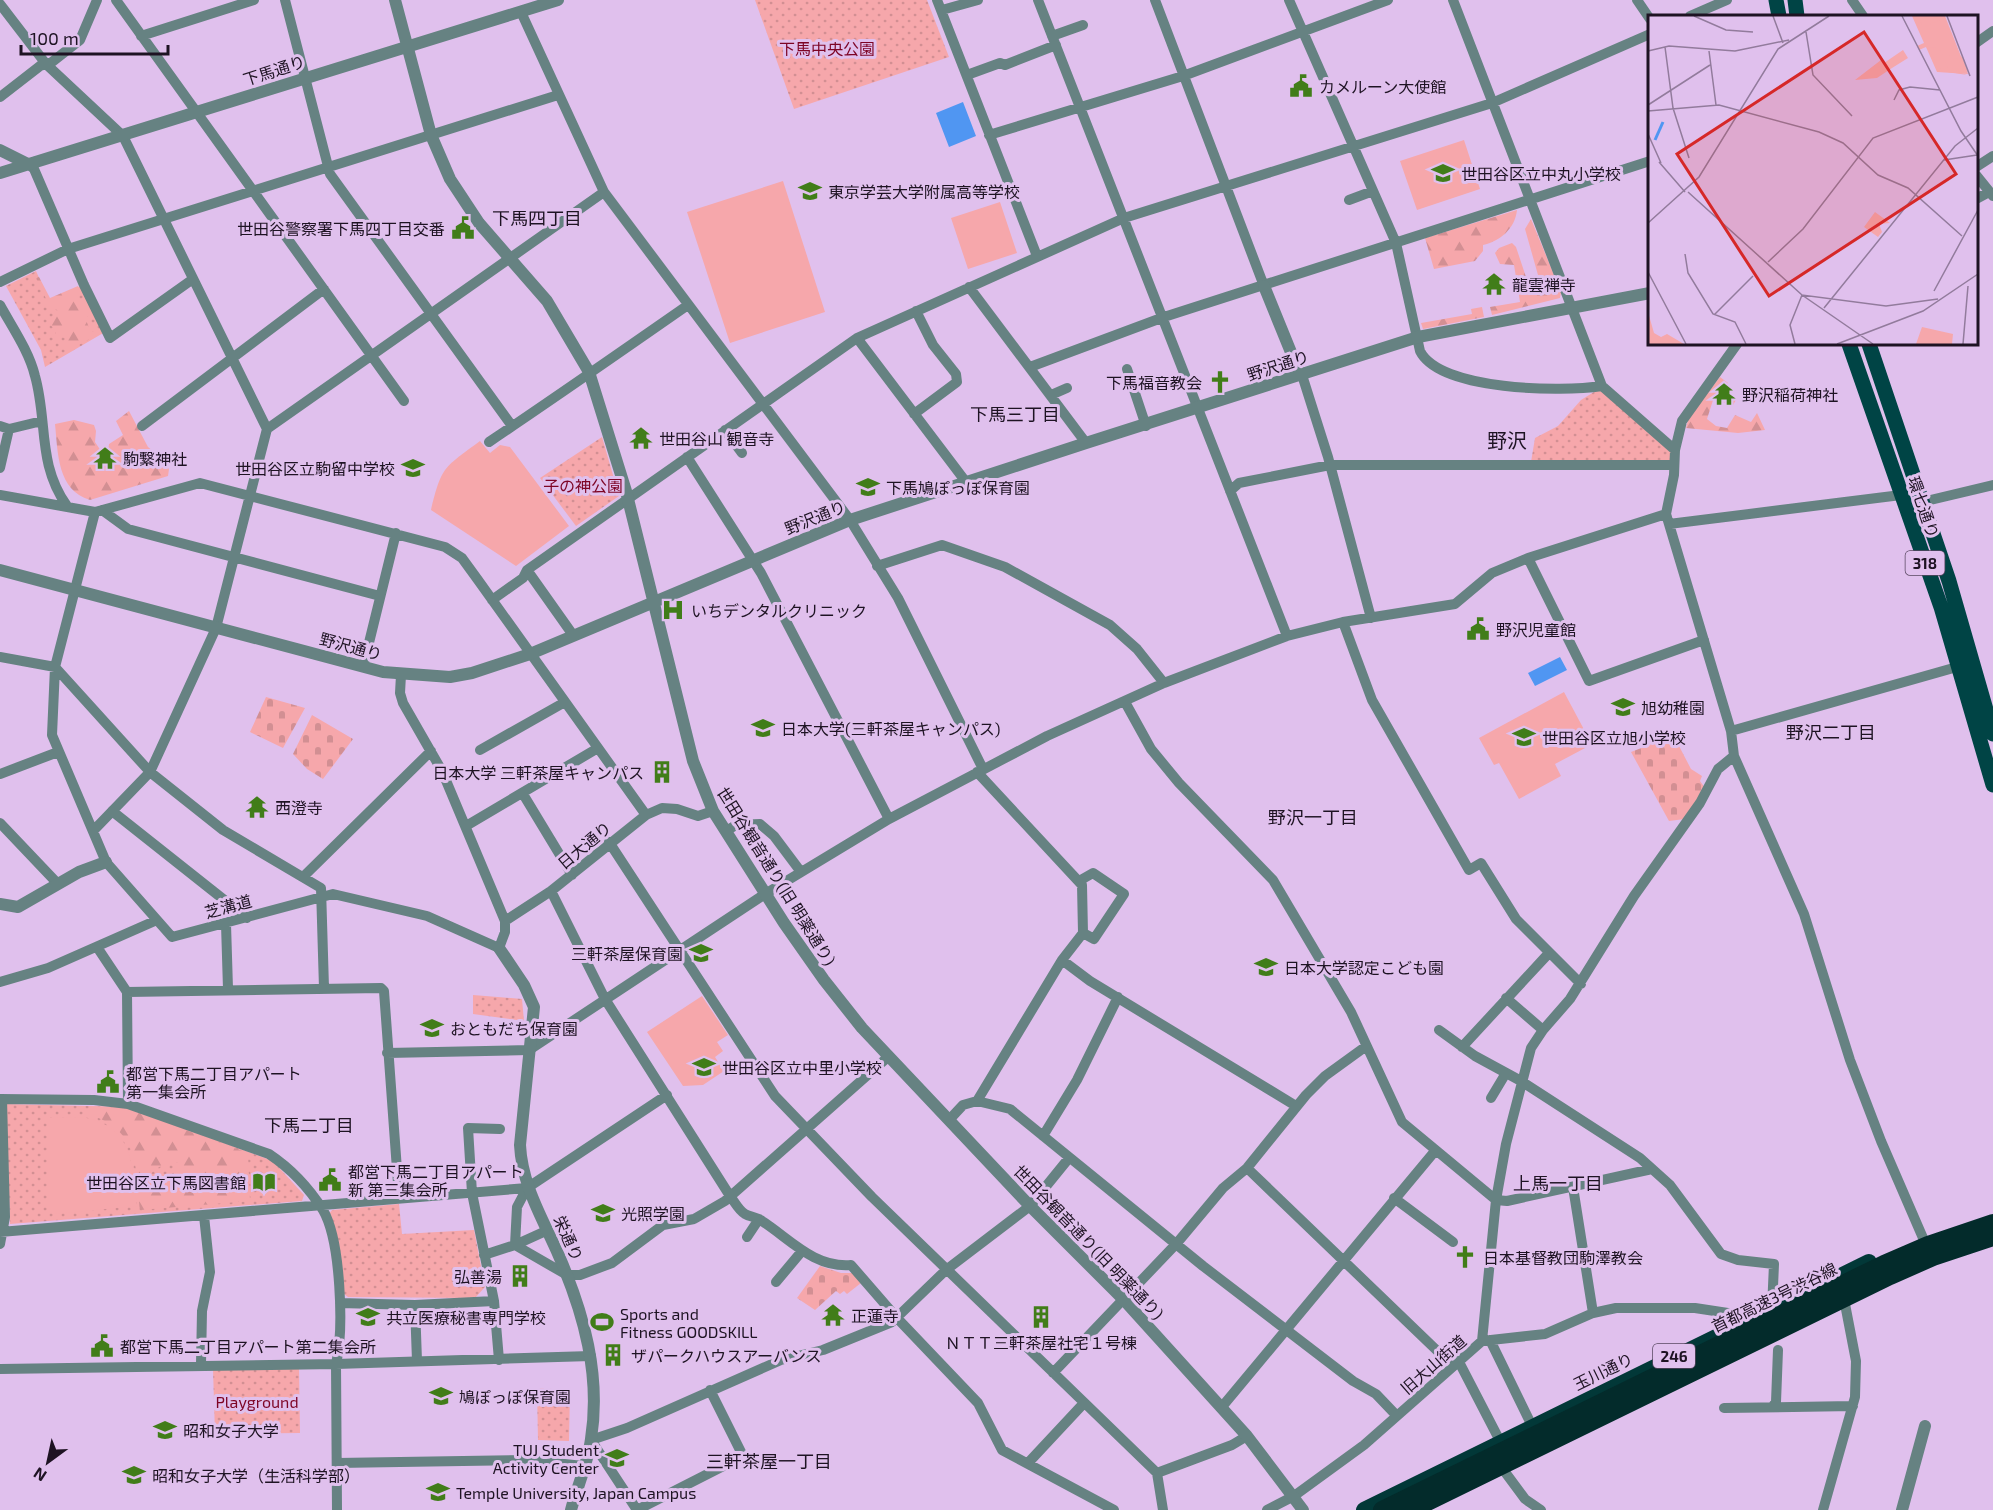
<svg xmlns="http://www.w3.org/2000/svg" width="1993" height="1510" font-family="'Exo 2','Noto Sans JP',sans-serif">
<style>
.grass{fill:url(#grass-dots)}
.forest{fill:url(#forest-firs);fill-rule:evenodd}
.cemetery{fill:url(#cemetery-stones)}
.pitch{fill:#f6a7ab}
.water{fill:#5096f2}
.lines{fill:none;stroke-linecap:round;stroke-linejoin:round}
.minor{stroke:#668282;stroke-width:10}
.tertiary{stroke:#668282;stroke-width:12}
.primary{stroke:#004445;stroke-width:15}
.trunk{stroke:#023838;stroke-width:16}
.motorway-bridge{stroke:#032b2b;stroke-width:18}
.labels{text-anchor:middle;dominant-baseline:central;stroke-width:6;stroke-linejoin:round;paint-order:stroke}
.shield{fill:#e0c0ed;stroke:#584760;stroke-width:1.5}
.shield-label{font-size:15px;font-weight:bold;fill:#1e1323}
.park-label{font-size:16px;fill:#7d0425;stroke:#e0c0ed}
.street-label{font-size:16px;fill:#1e1323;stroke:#e0c0ed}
.poi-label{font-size:16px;fill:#1e1323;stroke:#e0c0ed;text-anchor:start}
.neighbourhood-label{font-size:18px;fill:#1e1323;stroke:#e0c0ed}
.quarter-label{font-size:20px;fill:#1e1323;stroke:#e0c0ed}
.inset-river{fill:none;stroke:#5096f2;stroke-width:3}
.inset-road{fill:none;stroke:#927b9c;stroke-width:1.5}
.view{fill:#d62828;fill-opacity:0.15;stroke:#d62828;stroke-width:3}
.inset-edge{fill:none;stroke:#1e1323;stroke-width:3}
</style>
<defs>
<pattern id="grass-dots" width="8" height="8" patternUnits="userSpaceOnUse" patternTransform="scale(1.5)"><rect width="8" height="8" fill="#f6a7ab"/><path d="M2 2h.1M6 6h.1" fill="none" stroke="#d28f93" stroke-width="1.8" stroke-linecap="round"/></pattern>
<pattern id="forest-firs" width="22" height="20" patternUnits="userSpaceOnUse" patternTransform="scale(1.5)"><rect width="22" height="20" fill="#f6a7ab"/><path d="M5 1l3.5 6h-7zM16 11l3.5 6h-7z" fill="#d28f93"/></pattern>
<pattern id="cemetery-stones" width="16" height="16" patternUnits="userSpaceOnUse" patternTransform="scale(1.5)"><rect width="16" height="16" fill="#f6a7ab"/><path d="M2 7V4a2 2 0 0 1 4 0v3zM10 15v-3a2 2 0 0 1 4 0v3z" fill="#d28f93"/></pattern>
</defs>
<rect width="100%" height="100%" fill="#e0c0ed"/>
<path class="grass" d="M755,0H927L949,57L794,109Z
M36,271L49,300L84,285L105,332L45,367L41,350L6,286Z
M1602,387L1671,450L1672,463L1531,462L1535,438L1558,426L1581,400Z
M602,437L619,496L576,526L540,478Z
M473,995L522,999L524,1021L473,1014Z
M6,1104L127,1107L273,1161L304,1195L302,1201L10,1224Z
M399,1204L402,1234L474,1230L485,1287L475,1298L348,1297L344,1294L329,1214L332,1210Z
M299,1367L300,1433L215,1434L213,1369Z
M537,1388L570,1390L569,1441L538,1440Z"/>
<path class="forest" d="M1517,210C1515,229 1500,241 1483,245V251L1475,261L1434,269L1425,238Z
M1531,219L1561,292L1560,298L1492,315L1490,307L1520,302L1514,265L1500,264L1495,253L1499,248L1512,243L1516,247L1526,277L1538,275L1525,229Z
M39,277L50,298L78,286L81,292L76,298L78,300L86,297L94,313L85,318L91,332L95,331L97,335L67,351L66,338L56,335V330L49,324L52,318L60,312L49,305L36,278Z
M1482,307L1484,317L1423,329L1421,323L1472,314L1471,309Z
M1720,377L1728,383L1725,390L1737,398L1732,407L1714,397L1707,419L1716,426L1727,428L1735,415L1751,422L1757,413L1765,430L1738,433L1686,428L1689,417Z
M129,411L148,447L158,455L169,469L168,476L90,500C57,490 58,453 55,424L74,420L94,425L96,431L95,442L103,454L108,451L109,444L123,435L116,421Z
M89,1106L126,1108L248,1153L250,1201L140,1210C136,1168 139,1130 90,1115ZM169,1161L181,1163L180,1167L167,1178L147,1181L153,1171Z"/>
<path class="cemetery" d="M266,697L305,708L283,748L250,732Z
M312,715L353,739L323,779L307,769L293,754Z
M1680,733L1684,744L1679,746L1691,769L1702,776L1700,781L1705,788L1685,819L1669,821L1631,752Z
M820,1266L841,1273H852L861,1283L847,1294L844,1291L840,1294L836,1291L815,1310L797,1298Z"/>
<path class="pitch" d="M1464,140L1480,189L1417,210L1400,161Z
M783,181L825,312L730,343L687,212Z
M1000,202L1017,253L968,269L951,218Z
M480,441L490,453L500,445L510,447L569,526L516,566L431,510C442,465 444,468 480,441Z
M1564,692L1588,737L1584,740L1587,747L1555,764L1561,776L1519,799L1499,763L1494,765L1479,738Z
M702,996L728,1035L717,1042L723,1051L715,1057L724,1071L703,1085L683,1086L647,1032Z
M82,1117C134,1126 132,1164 137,1206L55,1214L49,1208V1118Z"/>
<path class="water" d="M963,102L976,136L949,147L936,113Z
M1560,657L1567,670L1535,686L1528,673Z"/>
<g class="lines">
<path class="minor" d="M116,0L404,401
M285,0L330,174L512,426
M937,0L1037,256
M1038,0L1287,636
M1155,0L1264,286
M1289,0L1396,243L1420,351C1440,391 1562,392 1602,386
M1453,0L1602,386L1675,450
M1637,0L1650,19
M1852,0L1863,16
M0,4L46,64L123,136L267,429L216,628L150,772L93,831
M942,10L978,0
M521,12L604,192L850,520L898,598L983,769
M1690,16L1727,0
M141,36L254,0
M1052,36L1083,25
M1976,43L1993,31
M967,75L1000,63L1005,65L1056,45
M0,97L40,66L52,62L80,40L97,0
M989,135L1183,76L1388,0
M28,164L34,169L84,285L110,338L193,279
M1976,167L1993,156
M1976,175L1993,196
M1976,199L1989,192
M1349,200L1373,191
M0,282L68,249L558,95
M969,287L1086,443
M0,305C12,327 29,351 35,376C48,422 37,464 67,506
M857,338L966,482
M1737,344L1682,421L1675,450L1674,475L1666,514L1731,731L1734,756L1804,914L1850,1060L1881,1141L1923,1238
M1030,367L1164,317L1650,161
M1127,369L1146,426
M1302,375L1328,457L1371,618
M1051,395L1067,388
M914,414L957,382L956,374L933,345L916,311
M0,426L9,429L42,421
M142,426L324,289
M267,429L604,192
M725,430L742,453
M489,442C556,397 622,351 688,305
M687,457L761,573L889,819
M0,468L9,429
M1230,491L1239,483L1330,465H1674
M0,495L95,512L200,483L445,547L462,558L478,580L646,815
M1922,502L1993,485
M102,510L128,529L380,596
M95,512L55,667L52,735L106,862L172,937L333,894L427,916L499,948L505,932V921L551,891L646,815L662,808L677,809L698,816L713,811
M1669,524L1901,495
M1528,558L1589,681L1704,640
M877,566L942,545L1005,567L1110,625L1137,649L1164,683
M527,570L573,635
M492,600L523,578L527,570L857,338L1124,218L1492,103L1650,34
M1343,622L1372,700L1469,870L1481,863L1516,919L1581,984
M0,657L55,667L150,772L223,830L321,888L324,988
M363,667L396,533
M401,675L400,693L403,703L442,771L505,921
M1125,702L1151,749L1179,783L1273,880L1351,1012L1402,1122L1496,1200L1507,1201L1652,1169
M1731,731L1964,665
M480,750L565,702
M0,774L58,752
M523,794L572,875
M112,811L247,918
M0,823L58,884
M466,826L598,748
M726,831L736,825L760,824L774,836L801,872
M609,842L775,1096L872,1197L1157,1473L1163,1510
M304,876L431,751
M1079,881L1093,873L1124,894L1094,939L1083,933
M551,891L605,999L730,1196C734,1201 739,1211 745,1214C750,1217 757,1217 762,1221C790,1239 814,1268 851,1265L897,1318L978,1403L1002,1450L1114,1510
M226,924L228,989
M97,947L127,992
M1062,960L1090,981L1296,1106
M0,982L48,968L157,920
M1506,998L1543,1030
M1439,1030L1475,1056L1521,1081L1640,1158L1670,1185L1721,1254L1738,1260L1774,1264L1772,1309
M1462,1047L1549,953
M387,1053L529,1050L765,894L889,819L1047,736L1164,683L1287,636L1343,622L1455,604L1492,573L1528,558L1666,514
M1491,1098L1506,1073
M0,1099L94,1100L128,1104L269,1154C290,1168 309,1188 323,1210C341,1241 344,1330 336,1364L337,1510
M977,1101L1010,1109L1203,1266L1353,1381L1376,1394L1396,1415
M128,1104L127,992L381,988L384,991L399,1197
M949,1120L963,1105L977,1101L1062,960L1083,933L1082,885L977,772
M1043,1136L1077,1080L1118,997
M1247,1168L1452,1365
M1573,1187L1593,1313
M1394,1198L1453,1242
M0,1232L527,1188
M747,1237L759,1219
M0,1244L5,1217L2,1099
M515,1245L567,1275H580L612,1263L663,1225L694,1219L725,1201L888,1057
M515,1245L517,1207L527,1188L667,1095
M484,1255L515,1245L548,1230
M776,1282L802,1251
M340,1303L415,1305L494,1301
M415,1305L417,1361
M1490,1340L1532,1426
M1482,1341L1496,1200L1506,1144L1531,1048L1543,1030L1570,999L1634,896L1700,803L1718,769L1734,756
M499,1360L494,1301L472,1193L468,1128L500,1129
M1458,1360L1500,1441L1505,1472L1525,1499L1541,1510
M201,1364L202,1311L210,1272L204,1216
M0,1369L336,1364L591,1356
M1053,1373L1177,1243L1223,1188L1247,1168L1306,1095L1325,1076L1365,1047
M1773,1406L1776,1402L1778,1350
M1221,1408L1435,1151
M1724,1408L1853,1406
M337,1463L527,1460L583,1466
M1028,1463L1084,1403
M1157,1473L1232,1445L1247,1436
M637,1510L591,1440L627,1428L781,1360L823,1350L892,1322L946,1270L1030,1206L1069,1158
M637,1510L743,1456L710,1390
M1267,1510L1294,1496L1364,1445L1482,1341L1545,1334L1593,1313L1616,1308H1695L1754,1317
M1823,1510L1855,1397L1856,1361L1845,1304"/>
<path class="tertiary" d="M395,0L431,135L450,179L479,223L547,301L589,372L626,491L693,761L713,811L784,923L824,980L862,1028L1030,1206L1124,1300L1247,1436L1303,1510
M0,150L28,164
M0,173L558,0
M1264,286L1297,367L1302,375
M0,570L383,672L450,677L472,673L530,654L850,520L1086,443L1418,337L1650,293
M0,904L18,907L79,872L106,862
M499,948L524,985L534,1007L520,1145C522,1186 543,1219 559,1256C584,1314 601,1375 591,1439C588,1463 577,1487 571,1510
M1902,1510L1925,1426"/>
<path class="primary" d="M1776,0L1779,16
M1795,0L1797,16
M1849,344L1941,607L1993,785
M1869,344L1949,581L1993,734"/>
<path class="trunk" d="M1364,1510L1869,1262"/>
<path class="motorway-bridge" d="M1382,1510L1884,1264L1928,1245L1993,1223
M1411,1510L1890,1276L1933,1257L1993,1237"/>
</g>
<defs>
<g id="civic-bare" transform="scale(1.8)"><path d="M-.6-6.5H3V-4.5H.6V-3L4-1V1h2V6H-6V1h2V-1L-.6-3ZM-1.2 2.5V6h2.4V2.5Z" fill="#417d19" stroke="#e0c0ed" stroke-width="2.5" paint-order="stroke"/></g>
<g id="school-bare" transform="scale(1.8)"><path d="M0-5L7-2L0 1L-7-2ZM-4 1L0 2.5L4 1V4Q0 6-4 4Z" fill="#417d19" stroke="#e0c0ed" stroke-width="2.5" paint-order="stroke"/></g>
<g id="temple-bare" transform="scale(1.8)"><path d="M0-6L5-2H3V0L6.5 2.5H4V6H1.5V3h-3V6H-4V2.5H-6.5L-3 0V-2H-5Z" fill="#417d19" stroke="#e0c0ed" stroke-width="2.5" paint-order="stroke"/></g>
<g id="church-bare" transform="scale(1.8)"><path d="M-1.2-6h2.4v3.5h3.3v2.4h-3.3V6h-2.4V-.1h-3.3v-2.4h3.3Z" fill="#417d19" stroke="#e0c0ed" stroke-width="2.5" paint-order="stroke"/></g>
<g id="hospital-bare" transform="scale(1.8)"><path d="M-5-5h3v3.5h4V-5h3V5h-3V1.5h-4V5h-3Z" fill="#417d19" stroke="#e0c0ed" stroke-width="2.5" paint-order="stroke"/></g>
<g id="university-bare" transform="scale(1.8)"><path d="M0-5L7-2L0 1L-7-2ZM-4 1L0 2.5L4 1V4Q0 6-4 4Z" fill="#417d19" stroke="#e0c0ed" stroke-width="2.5" paint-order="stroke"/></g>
<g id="building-bare" transform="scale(1.8)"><path d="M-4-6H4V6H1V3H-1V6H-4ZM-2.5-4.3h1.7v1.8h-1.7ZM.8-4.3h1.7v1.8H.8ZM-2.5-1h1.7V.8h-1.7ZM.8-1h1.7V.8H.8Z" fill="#417d19" stroke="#e0c0ed" stroke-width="2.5" paint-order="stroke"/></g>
<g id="library-bare" transform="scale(1.8)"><path d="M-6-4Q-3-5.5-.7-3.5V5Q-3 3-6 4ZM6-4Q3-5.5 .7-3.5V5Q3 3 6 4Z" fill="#417d19" stroke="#e0c0ed" stroke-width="2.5" paint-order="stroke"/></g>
<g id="stadium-bare" transform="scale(1.8)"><path d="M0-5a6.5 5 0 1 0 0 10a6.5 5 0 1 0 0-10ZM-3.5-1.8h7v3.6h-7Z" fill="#417d19" stroke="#e0c0ed" stroke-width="2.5" paint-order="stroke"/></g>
</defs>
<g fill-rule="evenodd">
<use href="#civic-bare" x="1301" y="86"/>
<use href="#school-bare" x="1443" y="173"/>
<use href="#school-bare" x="810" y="191"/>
<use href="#civic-bare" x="463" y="228"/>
<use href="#temple-bare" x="1494" y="284"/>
<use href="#church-bare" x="1220" y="382"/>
<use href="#temple-bare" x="1724" y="394"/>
<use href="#temple-bare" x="641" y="438"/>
<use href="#temple-bare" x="105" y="458"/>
<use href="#school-bare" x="413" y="468"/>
<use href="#school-bare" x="868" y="487"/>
<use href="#hospital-bare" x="673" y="610"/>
<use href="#civic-bare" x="1478" y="629"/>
<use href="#school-bare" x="1623" y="707"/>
<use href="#university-bare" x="763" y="728"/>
<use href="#school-bare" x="1524" y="737"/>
<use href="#building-bare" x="662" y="772"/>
<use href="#temple-bare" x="257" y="807"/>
<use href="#school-bare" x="701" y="953"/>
<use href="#school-bare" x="1266" y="967"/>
<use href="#school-bare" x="432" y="1028"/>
<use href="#school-bare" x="704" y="1067"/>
<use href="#civic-bare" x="108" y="1082"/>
<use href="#civic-bare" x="330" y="1180"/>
<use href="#library-bare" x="264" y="1182"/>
<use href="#university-bare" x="603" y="1213"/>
<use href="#church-bare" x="1465" y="1257"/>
<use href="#building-bare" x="520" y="1276"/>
<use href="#temple-bare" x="833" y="1315"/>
<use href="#university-bare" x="368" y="1317"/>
<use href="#building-bare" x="1041" y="1317"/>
<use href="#stadium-bare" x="602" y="1322"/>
<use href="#civic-bare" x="102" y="1346"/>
<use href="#building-bare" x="613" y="1355"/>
<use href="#school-bare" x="441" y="1396"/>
<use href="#university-bare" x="165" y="1430"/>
<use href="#university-bare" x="617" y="1458"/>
<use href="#university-bare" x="134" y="1475"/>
<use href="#university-bare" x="438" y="1492"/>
</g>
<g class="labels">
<g class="shield">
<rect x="1905.5" y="551" width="39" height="24" rx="4.5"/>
<rect x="1653" y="1344" width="42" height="24" rx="4.5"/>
</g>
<g class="shield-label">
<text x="1925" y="563">318</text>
<text x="1674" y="1356">246</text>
</g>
<g class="park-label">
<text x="827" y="48">下馬中央公園</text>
<text x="583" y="485">子の神公園</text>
<text x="257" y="1401">Playground</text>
</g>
<g class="street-label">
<text transform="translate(274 70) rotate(-18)">下馬通り</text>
<text transform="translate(1278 365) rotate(-18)">野沢通り</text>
<text transform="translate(1924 507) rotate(71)">環七通り</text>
<text transform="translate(815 517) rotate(-22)">野沢通り</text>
<text transform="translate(351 646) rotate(15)">野沢通り</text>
<text transform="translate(584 845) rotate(-40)">日大通り</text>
<text transform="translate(777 876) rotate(58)">世田谷観音通り(旧 明薬通り)</text>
<text transform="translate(228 906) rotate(-15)">芝溝道</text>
<text transform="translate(569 1238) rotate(66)">栄通り</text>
<text transform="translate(1089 1242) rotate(46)">世田谷観音通り(旧 明薬通り)</text>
<text transform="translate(1774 1297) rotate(-26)">首都高速3号渋谷線</text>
<text transform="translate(1433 1364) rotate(-41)">旧大山街道</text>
<text transform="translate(1603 1371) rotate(-26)">玉川通り</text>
</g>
<g class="poi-label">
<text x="1319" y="86">カメルーン大使館</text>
<text x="1461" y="173">世田谷区立中丸小学校</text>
<text x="828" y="191">東京学芸大学附属高等学校</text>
<text x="445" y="228" text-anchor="end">世田谷警察署下馬四丁目交番</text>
<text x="1512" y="284">龍雲禅寺</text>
<text x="1202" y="382" text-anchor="end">下馬福音教会</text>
<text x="1742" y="394">野沢稲荷神社</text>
<text x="659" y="438">世田谷山 観音寺</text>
<text x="123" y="458">駒繋神社</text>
<text x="395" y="468" text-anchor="end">世田谷区立駒留中学校</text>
<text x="886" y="487">下馬鳩ぽっぽ保育園</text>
<text x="691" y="610">いちデンタルクリニック</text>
<text x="1496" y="629">野沢児童館</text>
<text x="1641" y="707">旭幼稚園</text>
<text x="781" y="728">日本大学(三軒茶屋キャンパス)</text>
<text x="1542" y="737">世田谷区立旭小学校</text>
<text x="644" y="772" text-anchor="end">日本大学 三軒茶屋キャンパス</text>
<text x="275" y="807">西澄寺</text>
<text x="683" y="953" text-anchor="end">三軒茶屋保育園</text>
<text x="1284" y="967">日本大学認定こども園</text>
<text x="450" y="1028">おともだち保育園</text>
<text x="722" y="1067">世田谷区立中里小学校</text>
<text x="126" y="1073">都営下馬二丁目アパート<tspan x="126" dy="18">第一集会所</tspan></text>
<text x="348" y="1171">都営下馬二丁目アパート<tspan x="348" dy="18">新 第三集会所</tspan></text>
<text x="246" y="1182" text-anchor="end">世田谷区立下馬図書館</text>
<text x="621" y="1213">光照学園</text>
<text x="1483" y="1257">日本基督教団駒澤教会</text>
<text x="502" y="1276" text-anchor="end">弘善湯</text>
<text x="620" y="1313">Sports and<tspan x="620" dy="18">Fitness GOODSKILL</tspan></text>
<text x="851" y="1315">正蓮寺</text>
<text x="386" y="1317">共立医療秘書専門学校</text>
<text x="1041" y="1342" text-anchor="middle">ＮＴＴ三軒茶屋社宅１号棟</text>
<text x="120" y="1346">都営下馬二丁目アパート第二集会所</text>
<text x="631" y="1355">ザパークハウスアーバンス</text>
<text x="459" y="1396">鳩ぽっぽ保育園</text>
<text x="183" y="1430">昭和女子大学</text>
<text x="599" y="1449" text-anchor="end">TUJ Student<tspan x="599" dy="18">Activity Center</tspan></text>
<text x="152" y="1475">昭和女子大学（生活科学部）</text>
<text x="456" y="1492">Temple University, Japan Campus</text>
</g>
<g class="neighbourhood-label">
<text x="537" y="218">下馬四丁目</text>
<text x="1015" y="414">下馬三丁目</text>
<text x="1831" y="732">野沢二丁目</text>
<text x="1313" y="817">野沢一丁目</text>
<text x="309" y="1125">下馬二丁目</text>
<text x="1558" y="1183">上馬一丁目</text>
<text x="769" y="1461">三軒茶屋一丁目</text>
</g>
<g class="quarter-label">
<text x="1507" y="440">野沢</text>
</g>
</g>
<g transform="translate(1648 15)">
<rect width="330" height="330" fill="#e0c0ed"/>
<path d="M264,1H297L320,59L289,57L278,32L271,35L269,31L276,28ZM255,35L260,43L244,53L229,63L207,65L233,45L238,52L236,48ZM227,197L242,208L231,209L234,217L230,222L216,212ZM0,297L6,318L13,322L19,319L36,329H0ZM274,312L305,319L304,329H268Z" fill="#f6a7ab"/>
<path d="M278,31L292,34L300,53L306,44L300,40L311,45L314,41L320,57L315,53L308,56L319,60L294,56Z" fill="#f6a7ab"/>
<path d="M270,1H296L297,3L275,12Z" fill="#f6a7ab"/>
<path class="inset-river" d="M7,125L15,107"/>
<path class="inset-road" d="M46,1L78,15L105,17M125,1L135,28M254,1L313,116L330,141M299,1L322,61M158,17L165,60L204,101M17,32L25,93L41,143M0,36L21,31L87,36L141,25M61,36L68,90M246,85L251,75L262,72L292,75M0,90L62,50M0,96L71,90L171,117L195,128L230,160L260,173L314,221M0,119L13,148M296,145L329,140M11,147L37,177M40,177L154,280L225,329M0,208L51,162L130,34L181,1M37,239L40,258L65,299L87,307L98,329M120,247L155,214L225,123L330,82M0,257L38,329M286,276L330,195M176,293L307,131L330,113M66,300L105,261M147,329L142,310L154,280L238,291L290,284M189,329L275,296L330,259M315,329L320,271"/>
<path class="view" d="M216,17L308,159L121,281L29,139Z"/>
<rect width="330" height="330" class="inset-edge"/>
</g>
<g transform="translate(48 1462) rotate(213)" stroke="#e0c0ed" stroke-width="4.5" paint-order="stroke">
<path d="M0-4.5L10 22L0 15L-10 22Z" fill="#1e1323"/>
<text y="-9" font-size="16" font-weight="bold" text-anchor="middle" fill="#1e1323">N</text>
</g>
<path d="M21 45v9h147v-9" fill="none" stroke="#1e1323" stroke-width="3"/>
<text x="30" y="45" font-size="18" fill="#1e1323" stroke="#e0c0ed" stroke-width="4.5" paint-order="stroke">100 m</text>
</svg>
